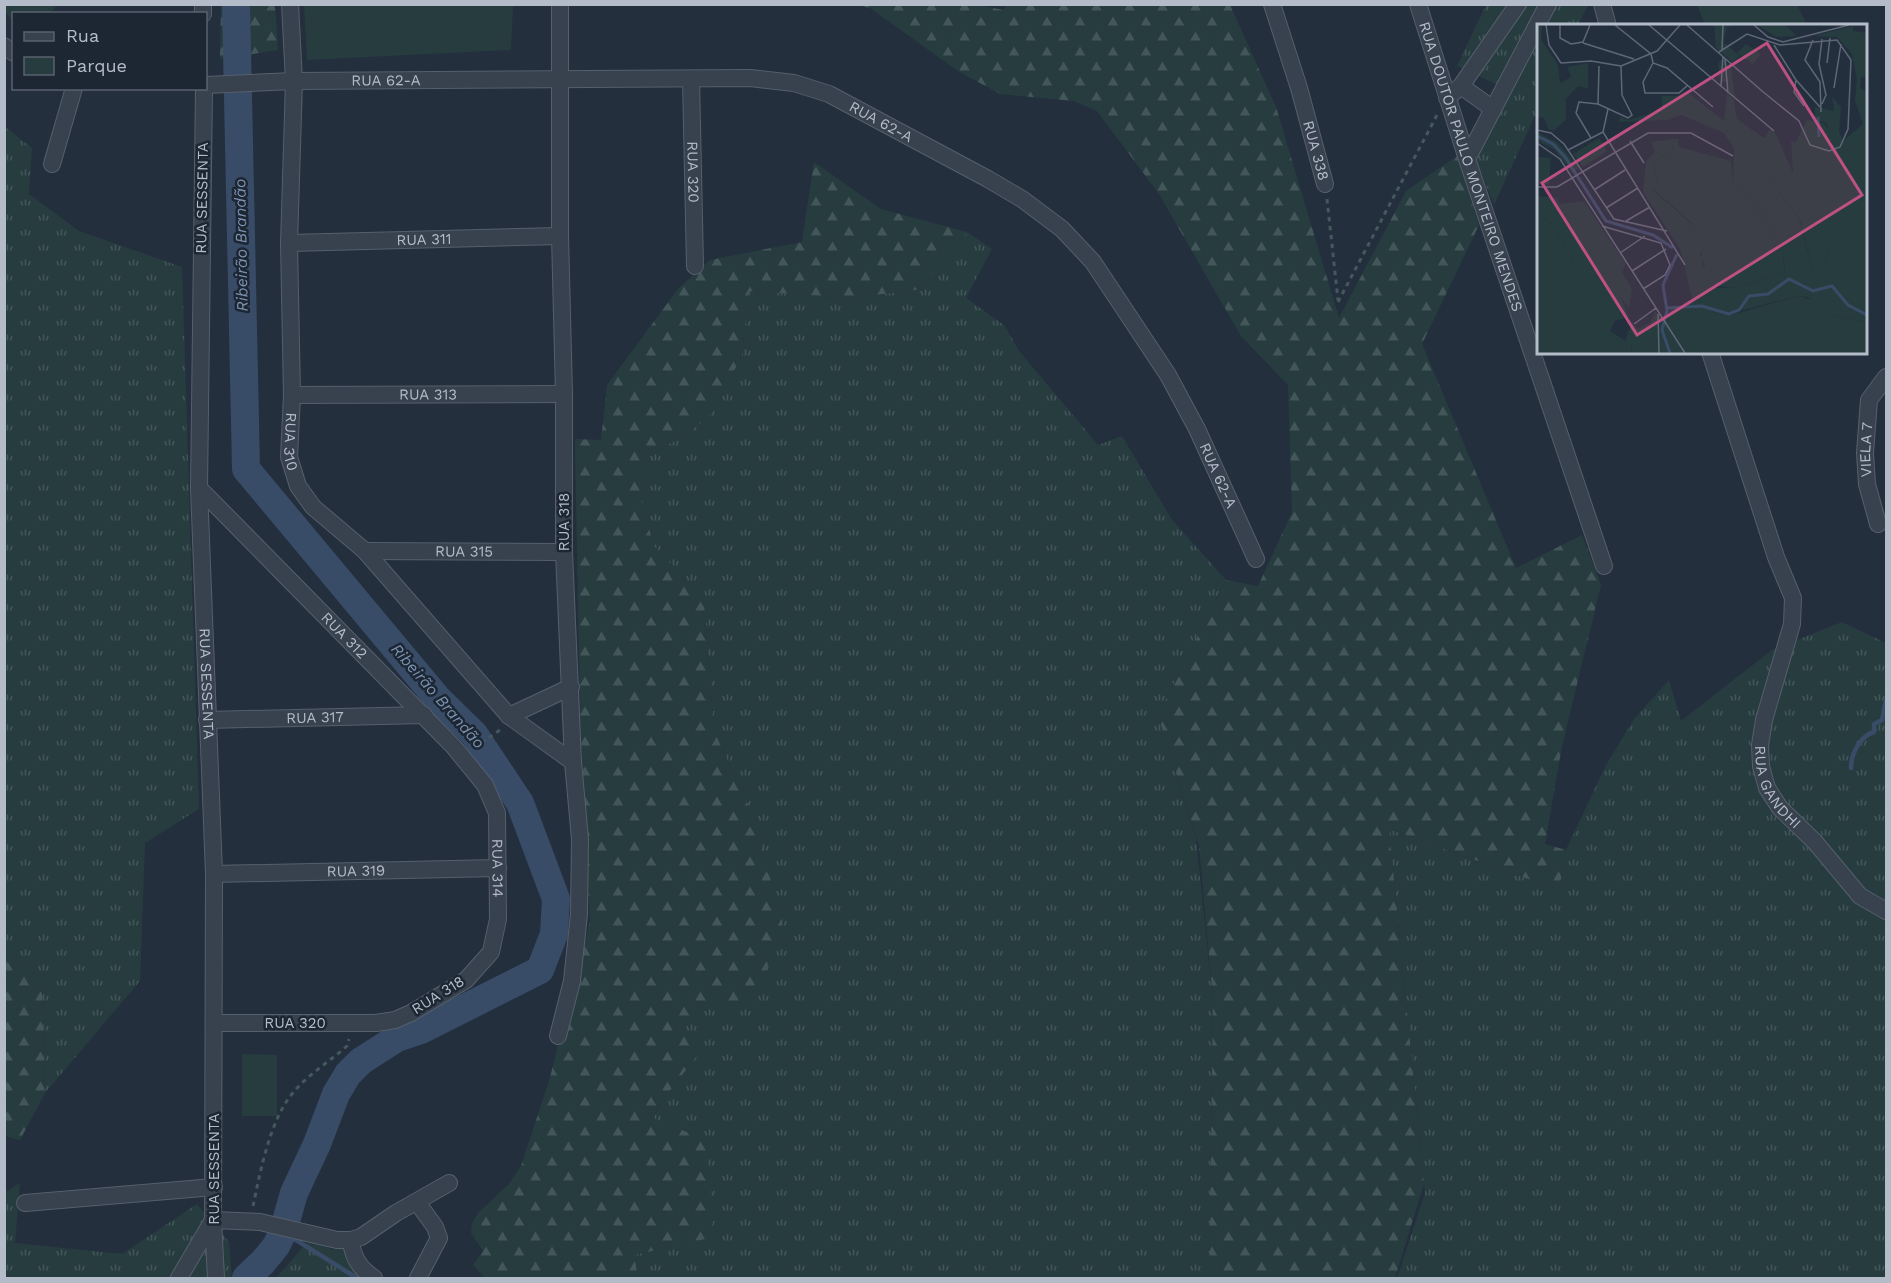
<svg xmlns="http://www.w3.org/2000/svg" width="1891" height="1283" font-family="'Work Sans',sans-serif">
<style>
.grass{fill:url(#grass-tufts)}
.forest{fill:url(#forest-firs)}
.park{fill:#263c3f}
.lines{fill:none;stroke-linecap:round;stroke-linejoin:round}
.stream{stroke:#394c67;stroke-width:4.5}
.river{stroke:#394c67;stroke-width:28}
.minor-casing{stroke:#565f6c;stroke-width:18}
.path{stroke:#44595c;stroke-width:3;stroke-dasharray:4.5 4.5;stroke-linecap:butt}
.minor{stroke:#38414e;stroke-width:16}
.labels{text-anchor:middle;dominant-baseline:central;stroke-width:5;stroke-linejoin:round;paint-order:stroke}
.street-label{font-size:15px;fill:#b4bcc9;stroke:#1d2633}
.water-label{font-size:16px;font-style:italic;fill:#7c92b1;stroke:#1d2633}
.inset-river{fill:none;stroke:#394c67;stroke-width:3}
.inset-road{fill:none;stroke:#5e6776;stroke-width:1.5}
.view{fill:#bd5182;fill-opacity:0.15;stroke:#bd5182;stroke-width:3}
.inset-edge{fill:none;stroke:#b4bcc9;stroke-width:3}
</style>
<defs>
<pattern id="grass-tufts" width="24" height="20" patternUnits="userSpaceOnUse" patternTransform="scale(1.5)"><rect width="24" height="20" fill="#263c3f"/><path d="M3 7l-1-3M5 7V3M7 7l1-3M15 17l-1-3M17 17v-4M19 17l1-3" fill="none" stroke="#435659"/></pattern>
<pattern id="forest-firs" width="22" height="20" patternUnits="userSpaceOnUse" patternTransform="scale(1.5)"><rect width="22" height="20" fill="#263c3f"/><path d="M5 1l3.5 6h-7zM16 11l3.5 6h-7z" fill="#435659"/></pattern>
</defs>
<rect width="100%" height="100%" fill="#242f3e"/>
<path class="grass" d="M1486,5H1586L1587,7L1578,25L1538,26V109L1494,205L1474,154L1509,90L1457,66Z
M4,126L32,148L29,194L79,231L182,267L199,809L145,843L140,981L45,1093L42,980L4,952Z
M967,232L992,249L966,298L1004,325L1019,351L1098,445L1122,436L1172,520L1226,580L1158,715L1196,838L1213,1000L1209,1278H638L633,1255L714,1236L653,1119L661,1103L680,1031L702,1003L756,822L714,731L704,600L654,546L641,500L646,458L691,431L742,355L749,291L850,298L916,290Z
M1842,622L1886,643V1278H1397L1425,1193L1389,829L1559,890L1566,850L1606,765L1634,719L1669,680L1681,721L1772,650Z
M20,1183L15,1243L122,1254L197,1204L229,1242L232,1278H5L4,1193Z
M312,1237L332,1250L342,1243L374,1273L382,1278H276Z"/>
<path class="forest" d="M221,5H275L278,50L220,59Z
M979,5L1003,10L1007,4L1230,5L1276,107L1339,318L1406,191L1457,156L1479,225L1422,344L1516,568L1582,535L1601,585L1562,746L1545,844L1566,850L1559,890L1389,829L1424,1184L1395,1278H1209L1213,1000L1199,846L1158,715L1226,580L1258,586L1292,512L1288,385L1241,336L1159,194L1097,111L1073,101L1000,94L958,71L870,8L859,5Z
M814,162L881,209L967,232L916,290L850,298L749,291L742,355L713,412L691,431L646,458L641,500L654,546L704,600L714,731L756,822L783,929L751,1004L702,1003L680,1031L700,1052L661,1102L653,1118L706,1140L714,1237L634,1255L638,1278H485L473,1265L483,1251L471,1233L472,1223L478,1213L509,1184L521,1166L549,1081L590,921L580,718L575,439L601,440L607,385L678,289L710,260L802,242Z
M4,952L42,980L45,1093L20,1140L5,1136Z"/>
<path class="park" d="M4,5L5,4L57,5L50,13L14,14L13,20L5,12Z
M304,5H513L511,50L307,60Z
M1697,5H1797L1807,25H1705Z
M242,1054L277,1055V1116H242Z"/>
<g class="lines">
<path class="stream" d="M1851,768C1851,754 1860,736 1874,732V724L1882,720L1886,700
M288,1235L357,1278"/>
<path class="river" d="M236,4L246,469L438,699L474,734L520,803L556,899L554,934L540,970L421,1030L397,1038L361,1061L348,1074L336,1094L317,1144L294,1193L283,1232L276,1246L263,1262L246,1278"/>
<g class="minor-casing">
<g id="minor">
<path d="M203,4V14"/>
<path id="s1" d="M290,4L294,81L289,243L292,395L289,457L298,486L313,507L365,551L509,716L573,762"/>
<path id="s2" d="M1272,4L1299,88L1325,184"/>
<path id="s3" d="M1418,4L1467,159L1604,566"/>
<path d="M1602,4L1608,26"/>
<path d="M4,46L14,53"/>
<path id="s4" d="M691,79L695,266"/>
<path id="s5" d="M206,85L294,81L750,78L794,83L829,94L988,179L1022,199L1062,229L1093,262L1168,375L1197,429L1256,559"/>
<path d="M1461,86L1493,109"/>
<path id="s6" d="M204,88L199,488L214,874L213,1220L216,1278"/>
<path d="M1447,98L1461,86L1518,4"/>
<path d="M1467,159L1548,4"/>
<path d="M52,164L74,88"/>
<path id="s7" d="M289,243L560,236"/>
<path id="s8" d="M1710,352L1776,557L1793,598L1792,624L1764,720L1760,745L1761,766L1767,788L1780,808L1815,842L1860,896L1886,911"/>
<path id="s9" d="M292,395L564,394"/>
<path id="s10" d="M199,488L454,747L485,785L497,813L498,919L491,952L466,980L411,1013L395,1020L376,1023H214"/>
<path id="s11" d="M1878,524L1867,484L1865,453L1869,400L1886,377"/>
<path id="s12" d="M365,551L564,552"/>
<path d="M509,716L571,687"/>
<path id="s13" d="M207,720L424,715"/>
<path id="s14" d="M214,874L498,868"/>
<path d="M558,1036L572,981L579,914L580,839L573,762L564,552V394L560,236V4"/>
<path d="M417,1202L435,1227L439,1238L418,1278"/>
<path d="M25,1203L214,1187"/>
<path d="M351,1240C352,1257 360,1269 374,1278"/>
<path d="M179,1278L213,1220L260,1222L337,1240H351L361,1237L396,1213L449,1183"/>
</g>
</g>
<path class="path" d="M1327,199L1338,300
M1338,302L1437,115
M474,748L500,730
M253,1206C260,1173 270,1120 292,1094C307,1075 329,1062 347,1046L349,1039"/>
<use href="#minor" class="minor"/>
</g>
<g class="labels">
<g class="street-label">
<text stroke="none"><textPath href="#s5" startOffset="180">RUA 62-A</textPath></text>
<text stroke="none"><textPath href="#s5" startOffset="684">RUA 62-A</textPath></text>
<text stroke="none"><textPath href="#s2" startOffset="153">RUA 338</textPath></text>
<text stroke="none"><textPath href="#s3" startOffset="171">RUA DOUTOR PAULO MONTEIRO MENDES</textPath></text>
<text stroke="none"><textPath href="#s4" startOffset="93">RUA 320</textPath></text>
<text transform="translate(202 198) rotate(-89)">RUA SESSENTA</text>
<text stroke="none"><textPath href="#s7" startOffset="135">RUA 311</textPath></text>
<text stroke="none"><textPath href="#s9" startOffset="136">RUA 313</textPath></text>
<text stroke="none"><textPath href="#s1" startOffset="438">RUA 310</textPath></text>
<text stroke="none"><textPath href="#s11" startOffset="76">VIELA 7</textPath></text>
<text stroke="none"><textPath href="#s5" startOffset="1188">RUA 62-A</textPath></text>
<text transform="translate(564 522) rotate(-90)">RUA 318</text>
<text stroke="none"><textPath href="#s12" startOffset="99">RUA 315</textPath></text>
<text stroke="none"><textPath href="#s10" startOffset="207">RUA 312</textPath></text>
<text stroke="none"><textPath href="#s6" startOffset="596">RUA SESSENTA</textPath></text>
<text stroke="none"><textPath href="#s13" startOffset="108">RUA 317</textPath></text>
<text stroke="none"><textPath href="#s8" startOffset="458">RUA GANDHI</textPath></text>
<text stroke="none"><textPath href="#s10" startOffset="498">RUA 314</textPath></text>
<text stroke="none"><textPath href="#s14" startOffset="142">RUA 319</textPath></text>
<text transform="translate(438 995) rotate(-32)">RUA 318</text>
<text x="295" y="1023">RUA 320</text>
<text transform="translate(214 1169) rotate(-90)">RUA SESSENTA</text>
</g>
<g class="water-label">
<text transform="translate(241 245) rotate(-91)">Ribeirão Brandão</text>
<text transform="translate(438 696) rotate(49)">Ribeirão Brandão</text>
</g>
</g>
<g transform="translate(1537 24)">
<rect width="330" height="330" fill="#242f3e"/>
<path d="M177,1H199L190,3L186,18L203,32L195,38L179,24ZM316,2V7L330,9V53H324L323,64L330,68V278L313,264L292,225L286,244H275L263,195L231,154L256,149L254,116L258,119L270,96L286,99L306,117L326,100L318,77L320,56L315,30L300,13L277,12ZM185,35L194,42L198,73L192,68L191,58L183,59L181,40ZM137,115H141L142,123L194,137L196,158L223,188L245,223L248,249L195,264L173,261L156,200L116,165L120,155L116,138L135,126ZM0,172L20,174L23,180L47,177L89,240L85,248L95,265L92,285L83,272L64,269L40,244L16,201L0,189ZM261,272L281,277L296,292L330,298V329H94L95,321L88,317L95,298L100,305L113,299L118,287L130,297L134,283L150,282L155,274L194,291Z" fill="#263c3f"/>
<path d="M0,1H5L4,15L21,41L23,59L34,53L30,43L51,39V65L41,62L29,75V96L16,107L11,105L7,94L0,93ZM221,1H249L260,12L239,13ZM149,67L187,97L190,69L197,76L200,95L227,114L233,105L239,110L256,149L232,155L262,194L275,244H286L292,225L301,219L317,228L313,264L330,278V298L296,292L271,273L261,272L187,291L170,287L163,277L155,274L143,225L106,168L109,137L118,128L114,118L137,115L135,126L116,138L120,155L116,166L167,211L169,222L162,231L166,232V243L173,242L182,253L174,261L176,264H195L248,249L245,223L223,188L196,158L197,124L187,109L144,91L131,96L82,98L83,93L91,96L125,86V72H141ZM295,73L304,83L302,108L306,116L300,124L293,125L297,111L292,108L290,100L278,95V83L297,87ZM0,108L21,119L42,144L36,150L17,125L0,117ZM0,189L16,201L40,244L64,269L83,272L92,293L78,297L73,307L95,321L94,329H0Z" fill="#263c3f"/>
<path d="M209,20L224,30L216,40L200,29ZM62,114L70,127L46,143L36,130ZM1,133L14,134L12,161L0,159Z" fill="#263c3f"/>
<path class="inset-river" d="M281,93L282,113M0,112L16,120L28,133L69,197L116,211L136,224M130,284L165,282L192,290L202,286L212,272L231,270L252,255L276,267L295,262L311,281L330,291M133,329L125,306L130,287L126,261L140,230"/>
<path class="inset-road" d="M9,1L12,21L24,39L54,37L84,42M23,1V14L34,20L46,18L53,1M78,1L114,30L116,39L130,44L176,83M112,1L237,107M150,1L225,67L262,97L273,121L292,127L303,123L311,105L314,36L300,16L243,21L210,10L182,28M217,1L231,13L246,18L312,1M285,15L282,40L289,71L285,80M276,16L268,36L283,58L284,88M46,19L97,35M237,21L259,56L283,83M185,26L186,1M188,35L191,69M116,39L106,58L108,69H142L151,61M290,39L293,14M84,42L120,27L143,1M259,56L257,68L267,82M184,63L186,32M297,64L304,20M61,80L62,42M0,106L14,109L27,120L77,195L130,207M66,108L148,241M66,108L71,85M54,114L39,89L42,78L61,80L91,94L95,91L85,71L84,42M71,117L91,105M93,117L107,139M0,119L23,135L148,329M31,126L66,108M0,163H20L111,109H154L196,132M57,166L88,146M69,184L101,164M89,197L113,183M65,202L124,219L133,241L128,251L106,265M83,229L108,212M95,247L129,225M121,290L122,329M97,300L119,284"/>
<path class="view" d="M230,19L325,171L100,311L5,159Z"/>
<rect width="330" height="330" class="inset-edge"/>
</g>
<rect width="1891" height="1283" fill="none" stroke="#b4bcc9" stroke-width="12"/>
<rect x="12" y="12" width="195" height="78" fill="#1d2633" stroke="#59626f" stroke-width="1.5"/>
<rect x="24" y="32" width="30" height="9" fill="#38414e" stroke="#59626f" stroke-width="1.5"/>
<text x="66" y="42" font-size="18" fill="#b4bcc9">Rua</text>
<rect x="24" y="57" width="30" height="18" fill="#263c3f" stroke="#59626f" stroke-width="1.5"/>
<text x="66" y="72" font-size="18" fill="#b4bcc9">Parque</text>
</svg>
